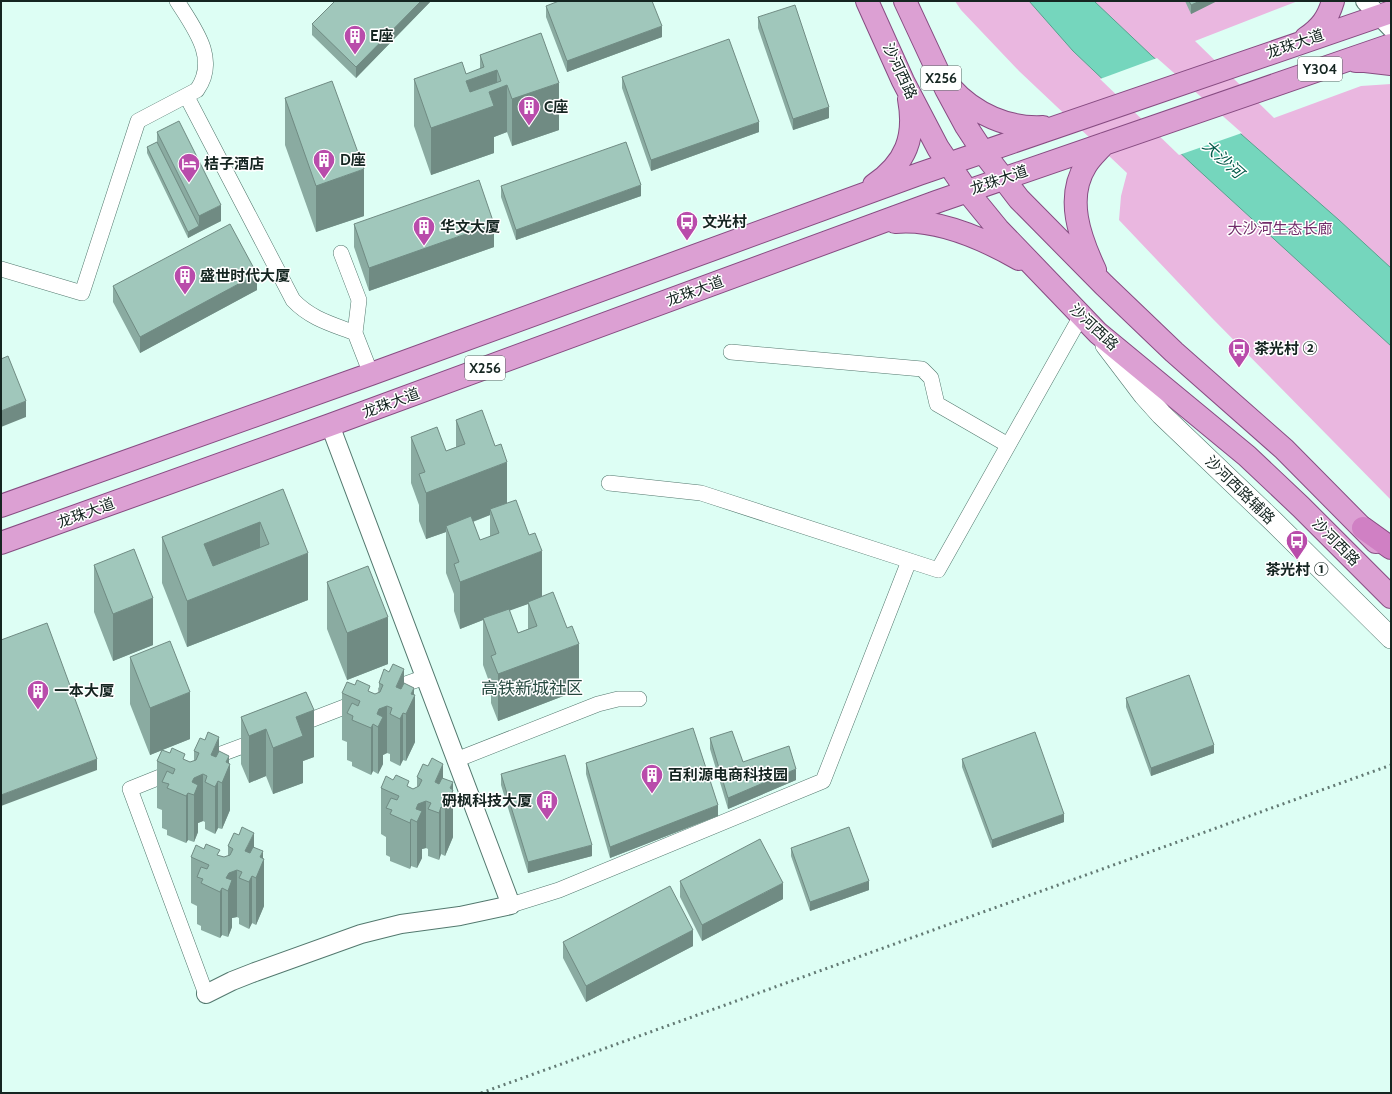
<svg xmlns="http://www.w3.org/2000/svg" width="1392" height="1094" font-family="Cabin,'Noto Sans SC',sans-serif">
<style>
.green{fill:#eab7e0}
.water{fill:#75d6bd;stroke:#58a18e}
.pier{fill:#ddfef4}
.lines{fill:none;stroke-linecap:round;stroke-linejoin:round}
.minor-casing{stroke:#53786e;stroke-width:16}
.tertiary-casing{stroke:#53786e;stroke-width:20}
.secondary-casing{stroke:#53786e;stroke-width:22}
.primary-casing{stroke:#874c82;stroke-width:24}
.trunk-casing{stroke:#874c82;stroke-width:24}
.minor{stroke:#fff;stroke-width:15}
.tertiary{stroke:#fff;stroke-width:18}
.secondary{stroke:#fff;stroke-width:21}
.primary{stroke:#dca0d3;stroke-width:22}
.trunk{stroke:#d080c4;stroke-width:22}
.rail{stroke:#637a74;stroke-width:3;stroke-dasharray:2 4;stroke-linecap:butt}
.wall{fill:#8aaba1;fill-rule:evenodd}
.shaded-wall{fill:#708b83}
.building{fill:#a0c7bb;stroke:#708b83;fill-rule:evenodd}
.labels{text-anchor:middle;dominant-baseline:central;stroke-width:3;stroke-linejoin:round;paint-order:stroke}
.shield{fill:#fff;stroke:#5b6664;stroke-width:1}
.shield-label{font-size:14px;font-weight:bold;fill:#152521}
.poi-label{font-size:15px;font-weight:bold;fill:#152521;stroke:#fff;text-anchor:start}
.street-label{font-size:15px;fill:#152521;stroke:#fff}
.park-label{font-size:15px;fill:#722b69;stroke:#fff}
.water-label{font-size:16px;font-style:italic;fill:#045a4a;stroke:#fff}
.quarter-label{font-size:17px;fill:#25493f;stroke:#fff}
</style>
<rect width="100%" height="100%" fill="#ddfef4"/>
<path class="green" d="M955,1H1298L1195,41L1274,118L1361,86L1391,84V500L1212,318L1119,220L1121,196L1127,173L1019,71L961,10Z"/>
<path class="water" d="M1029,1H1094L1152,56L1339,220L1391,268V346L1193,165L1073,51Z"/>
<path class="pier" d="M1157,58L1242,133L1179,155L1100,79Z"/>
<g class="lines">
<g class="minor-casing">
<path id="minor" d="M187,97L293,300C311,319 332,324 355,333
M341,253L359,300L355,333L371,374
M1,269L82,293L138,121L197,90C219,59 194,28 177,1
M731,352L922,369L931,378L937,404L1008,445
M609,483L701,493L938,570L1081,316
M386,691L425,677
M295,726L360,701
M205,760L259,740
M456,760L598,704L618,699H639
M175,771L130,789L206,994
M511,905L559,890L823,781L909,561"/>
</g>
<g class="tertiary-casing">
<path id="tertiary" d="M1365,1L1391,28
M206,994L232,981L255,972L361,934L401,924L460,916L511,905L330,425"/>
</g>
<g class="secondary-casing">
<path id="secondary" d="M1106,345L1144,395L1161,414L1273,521L1391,638"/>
</g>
<g class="primary-casing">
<path id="primary" d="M867,1L903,81L938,148L967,191L998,229L1098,333L1247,456L1301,507L1391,597
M905,1L946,89L966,126L983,152L1019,199L1104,285L1174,352L1284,449L1376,542
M1306,38C1321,28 1328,18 1333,1
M1356,61H1365L1391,64
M951,88C974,114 1009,129 1043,127
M874,185C906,163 916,137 909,99
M895,222C937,218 984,239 1019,259
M1095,270C1080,238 1065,198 1086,165C1091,157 1098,151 1104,144
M1,506L371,374L919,174L1391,12
M1,543L330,425L936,202L1391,45"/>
</g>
<g class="trunk-casing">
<path id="trunk" d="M1363,528L1391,548"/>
</g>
<use href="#minor" class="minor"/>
<use href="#tertiary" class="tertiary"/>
<use href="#secondary" class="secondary"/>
<use href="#primary" class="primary"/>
<use href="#trunk" class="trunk"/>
<path class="rail" d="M481,1093L1391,765"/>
</g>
<path class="wall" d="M335,1H431L356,78L312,35V24Z
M1185,1H1217L1191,14Z
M546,6L662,37L567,72L546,17Z
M758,17L829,118L793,130L758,28Z
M541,33L559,130L512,146L507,132L494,137V153L431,175L414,126V79L466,74L480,69V55Z
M622,77L759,132L651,171L622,88Z
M285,98L364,216L316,232L285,145Z
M157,132L221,221L188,238L147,153V147L157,142Z
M501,186L641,196L516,240L501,197Z
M354,224L494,247L369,291L354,247Z
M113,286L257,290L140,353L113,302Z
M456,420L507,503L542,596L579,690L498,721L491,703V687L483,665V620L460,629L454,611V594L446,573V532L426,539L419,521V505L411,483V437L446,451L456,447ZM490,515V537L480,540L473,522ZM528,604V629L518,633L509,610Z
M283,489L308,600L187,647L162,583V537Z
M94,565L153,645L113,661L94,612Z
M327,582L388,664L347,680L327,629Z
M130,657L190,739L162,750L190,762L194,761V751L219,752L229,763L230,810L222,829L218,828L215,834L205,829V822L203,821L198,823V832L194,842L188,840L186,843L167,835V830L162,828V810L157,808V761L162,750L150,755L130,704Z
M379,683L414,695L415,742L406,761L403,760L400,766L390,761V754L387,753L383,755V764L378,774L373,771L371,775L352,766V762L347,760V742L342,740V693L370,692L375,694L379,692Z
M306,692L314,757L303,761V783L273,794L266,776L249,783L241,764V717Z
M1126,698L1214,753L1151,776L1126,707Z
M710,738L743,762L796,780L728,809L710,749Z
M962,759L1064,822L992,848L962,767Z
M586,763L718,816L610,858L586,774Z
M501,774L592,856L528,873L501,785Z
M417,777L453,789V837L445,856L441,854L439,860L428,856V849L426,848L422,849V858L417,868L411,866L410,869L390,861V857L386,855V837L381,834V788L409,787L413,789L417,787Z
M228,846L254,847L263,858L264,906L256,925L252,923L249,929L239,924V918L237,917L232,918V927L228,937L222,935L220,938L201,930V926L197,924V906L191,903V857L220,856L224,857L228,856Z
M791,848L869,890L810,911L791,856Z
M680,881L783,899L702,941L680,897Z
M563,942L693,946L586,1002L563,958Z"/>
<path class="shaded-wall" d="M421,1H431L356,78V67Z
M1200,1H1217L1191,14V5Z
M662,26V37L567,72V61Z
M497,70V89L507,85V132L494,137V153L431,175V128L466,81Z
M559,83V130L512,146V99Z
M829,107V118L793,130V119Z
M759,122V132L651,171V160Z
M364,169V216L316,232V186Z
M641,185V196L516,240V230Z
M221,205V221L199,232V216Z
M494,224V247L369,291V268Z
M199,226V232L188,238V232Z
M257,274V290L140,353V337Z
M26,401V417L1,427V411Z
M507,462V509H490V515L448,531L446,526V532L426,539V493Z
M260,522V569L204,591V544Z
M542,551V598L528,602V604L484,620L483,618V620L460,629V582Z
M308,553V600L187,647V601Z
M153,598V645L113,661V614Z
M388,617V664L347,680V633Z
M579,644V690L498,721V674Z
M404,669V713H403V760L400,766V719L396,687Z
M414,688V697L415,695V742L406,761V714L411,694Z
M190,692V739L150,755V708Z
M387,706V753L383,755V764L378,774V727L377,714L379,709Z
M314,710V757L303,761V783L273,794V748L296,717Z
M373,724V771L371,775V728Z
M266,729V776L249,783V736Z
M219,737V782L218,781V828L215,834V787L211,755Z
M1214,745V753L1151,776V768Z
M229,756V766L230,764V810L222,829V783L226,762Z
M97,759V770L1,806V795Z
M443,764V808L441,807V854L439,860V813L435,782Z
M796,769V780L728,809V798Z
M203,774V821L198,823V832L194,842V795L192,782L194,778Z
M453,782V792V790V837L445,856V809L450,788Z
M188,793V840L186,843V796Z
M426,801V848L422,849V858L417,868V822L416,809L418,804Z
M718,805V816L610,858V847Z
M1064,814V822L992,848V840Z
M411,819V866L410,869V823Z
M254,833V877L252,876V923L249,929V882L245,851Z
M592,845V856L528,873V862Z
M263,851V861L264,859V906L256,925V878L260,857Z
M237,870V917L232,918V927L228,937V891L226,878L229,873Z
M869,881V890L810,911V902Z
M783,883V899L702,941V925Z
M222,888V935L220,938V892Z
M693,930V946L586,1002V986Z"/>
<path class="building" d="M335,1H421L356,67L312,24Z
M559,1H652L662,26L567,61L546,6Z
M1189,1H1200L1191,5Z
M795,5L829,107L793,119L758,17Z
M541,33L559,83L512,99L507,85L489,92L494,106L431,128L414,79L462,62L466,74L484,67L480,55ZM497,70L501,81L470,92L466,81Z
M729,39L759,122L651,160L622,77Z
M332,81L364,169L316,186L285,98Z
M179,121L221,205L199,216L157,132Z
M157,142L199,226L188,232L147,147Z
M626,142L641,185L516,230L501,186Z
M479,180L494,224L369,268L354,224Z
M230,224L257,274L140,337L113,286Z
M8,356L26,401L1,411V359Z
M482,410L495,446L501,444L507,462L426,493L419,474L425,472L411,437L437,427L446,451L465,444L456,420Z
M283,489L308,553L187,601L162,537ZM260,522L269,544L213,566L204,544Z
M516,500L529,535L535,533L542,551L460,582L454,564L459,562L446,526L471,516L480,540L499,533L490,509Z
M134,549L153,598L113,614L94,565Z
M368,566L388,617L347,633L327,582Z
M553,592L567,628L572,626L579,644L498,674L491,656L496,654L483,618L509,609L518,633L537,626L528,602Z
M47,623L97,759L1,795V640Z
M170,641L190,692L150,708L130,657Z
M393,664L404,669L396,687L401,689L404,683L414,688L411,694L415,695L406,714L403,713L400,719L390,714L392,708L387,706L379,709L377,714L383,717L378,727L373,724L371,728L352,720L353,716L347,713L352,703L358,706L360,701L342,693L347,682L355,685L357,680L370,686L368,691L375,694L380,692L383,685L379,683L384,669L389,672Z
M1189,675L1214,745L1151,768L1126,698Z
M306,692L314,710L296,717L303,736L273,748L266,729L249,736L241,717Z
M693,728L718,805L610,847L586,763Z
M732,731L743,762L789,746L796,769L728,798L710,738Z
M208,732L219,737L211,755L216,757L219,751L229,756L226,762L230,764L222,783L218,781L215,787L205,782L207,776L203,774L194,778L192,782L198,785L194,795L188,793L186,796L167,788L169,784L162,782L167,771L173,774L175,769L157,761L162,750L170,753L172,748L185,754L183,759L190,762L196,760L199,753L194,751L200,738L205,740Z
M1035,732L1064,814L992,840L962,759Z
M565,755L592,845L528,862L501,774Z
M432,758L443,764L435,782L439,784L442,778L453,782L450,788L453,790L445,809L441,807L439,813L428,809L431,803L426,801L418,804L416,809L422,811L417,822L411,819L410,823L390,814L392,810L386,808L391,798L397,800L399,796L381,788L386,776L393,780L396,775L409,781L407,786L413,789L419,786L422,780L417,777L423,764L428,766Z
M242,827L254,833L245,851L250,853L253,847L263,851L260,857L264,859L256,878L252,876L249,882L239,878L242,872L237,870L229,873L226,878L232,880L228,891L222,888L220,892L201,883L203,879L197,877L201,867L207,869L209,865L191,857L196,845L204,849L206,844L220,850L217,855L224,857L230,855L233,849L228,846L234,833L239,835Z
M849,827L869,881L810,902L791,848Z
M760,839L783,883L702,925L680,881Z
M670,886L693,930L586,986L563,942Z"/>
<defs>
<g id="building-pin" transform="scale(1.15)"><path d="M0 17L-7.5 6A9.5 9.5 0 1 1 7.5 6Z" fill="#b94cab" stroke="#fff"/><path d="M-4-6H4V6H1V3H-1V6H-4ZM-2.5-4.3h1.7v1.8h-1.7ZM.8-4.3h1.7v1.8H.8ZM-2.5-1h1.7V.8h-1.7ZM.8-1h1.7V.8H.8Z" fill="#fff"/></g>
<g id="hotel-pin" transform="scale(1.15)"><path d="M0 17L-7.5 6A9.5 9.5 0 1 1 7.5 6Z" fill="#b94cab" stroke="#fff"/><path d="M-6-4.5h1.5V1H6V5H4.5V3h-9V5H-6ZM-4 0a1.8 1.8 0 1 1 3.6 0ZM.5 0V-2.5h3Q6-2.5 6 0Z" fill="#fff"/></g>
<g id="bus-pin" transform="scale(1.15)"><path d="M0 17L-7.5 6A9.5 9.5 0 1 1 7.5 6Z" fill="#b94cab" stroke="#fff"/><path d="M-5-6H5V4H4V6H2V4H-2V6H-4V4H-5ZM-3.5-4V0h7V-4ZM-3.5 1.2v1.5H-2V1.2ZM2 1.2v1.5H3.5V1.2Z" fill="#fff"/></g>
</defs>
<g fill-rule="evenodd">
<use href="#building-pin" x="355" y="36"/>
<use href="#building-pin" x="529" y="107"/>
<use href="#building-pin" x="324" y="160"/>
<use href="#hotel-pin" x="189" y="164"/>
<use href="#bus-pin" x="687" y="222"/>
<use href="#building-pin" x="424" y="227"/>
<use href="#building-pin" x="185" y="276"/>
<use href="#bus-pin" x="1239" y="349"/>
<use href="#bus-pin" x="1297" y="541"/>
<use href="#building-pin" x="38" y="691"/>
<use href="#building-pin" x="652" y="775"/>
<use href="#building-pin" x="547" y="801"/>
</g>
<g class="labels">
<g class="shield">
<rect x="1298" y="57" width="44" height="24" rx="3"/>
<rect x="921" y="66" width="40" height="24" rx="3"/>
<rect x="465" y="356" width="40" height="24" rx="3"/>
</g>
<g class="shield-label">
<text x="1320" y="69">Y304</text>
<text x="941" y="78">X256</text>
<text x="485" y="368">X256</text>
</g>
<g class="poi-label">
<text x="370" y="36">E座</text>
<text x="544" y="107">C座</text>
<text x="340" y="160">D座</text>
<text x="204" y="164">桔子酒店</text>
<text x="702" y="222">文光村</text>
<text x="440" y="227">华文大厦</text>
<text x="200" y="276">盛世时代大厦</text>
<text x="1254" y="349">茶光村 ②</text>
<text x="1297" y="570" text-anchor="middle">茶光村 ①</text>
<text x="54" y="691">一本大厦</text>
<text x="668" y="775">百利源电商科技园</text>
<text x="532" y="801" text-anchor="end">砃枫科技大厦</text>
</g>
<g class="street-label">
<text transform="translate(1295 44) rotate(-19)">龙珠大道</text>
<text transform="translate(900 71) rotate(65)">沙河西路</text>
<text transform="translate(999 180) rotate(-19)">龙珠大道</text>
<text transform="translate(695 291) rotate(-20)">龙珠大道</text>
<text transform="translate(1094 327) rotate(43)">沙河西路</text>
<text transform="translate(391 403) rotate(-20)">龙珠大道</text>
<text transform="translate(1240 490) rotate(44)">沙河西路辅路</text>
<text transform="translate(86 513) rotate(-20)">龙珠大道</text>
<text transform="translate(1336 542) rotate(45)">沙河西路</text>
</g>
<g class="park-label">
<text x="1280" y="229">大沙河生态长廊</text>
</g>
<g class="water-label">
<text transform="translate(1223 159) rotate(42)">大沙河</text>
</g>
<g class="quarter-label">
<text x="532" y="688">高铁新城社区</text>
</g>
</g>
<rect width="1392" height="1094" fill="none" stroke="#152521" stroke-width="4"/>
</svg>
